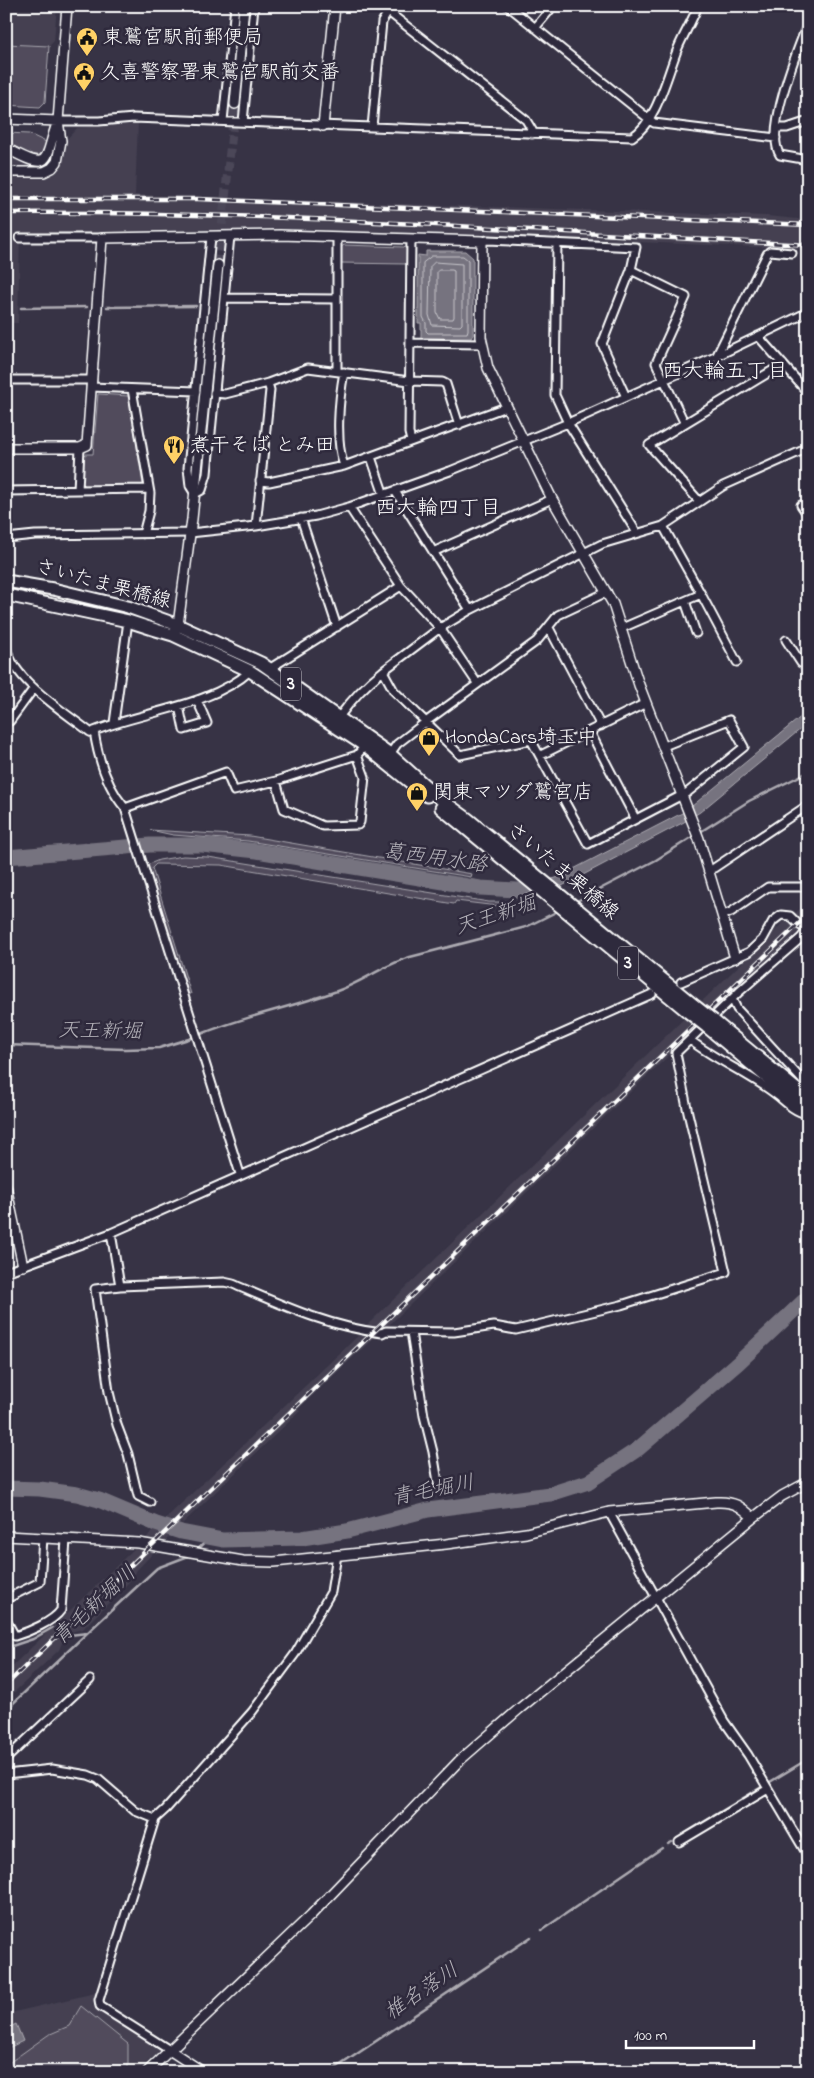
<svg xmlns="http://www.w3.org/2000/svg" width="814" height="2078" font-family="'Indie Flower','Klee One',sans-serif">
<style>
.built{fill:#444051}
.green{fill:#514c5c;stroke:#a8a6ae}
.water{fill:#76737f;stroke:#adabb2}
.lines{fill:none;stroke-linecap:round;stroke-linejoin:round}
.shore{stroke:#c8c7cc;stroke-width:1}
.stream{stroke:#adabb2;stroke-width:2.5}
.river{stroke:#76737f;stroke-width:15}
.tertiary-tunnel{stroke:#4b4758;stroke-width:9;stroke-dasharray:9 4.5;stroke-linecap:butt}
.minor-casing{stroke:#fff;stroke-width:11}
.tertiary-casing{stroke:#fff;stroke-width:12}
.primary-casing{stroke:#fff;stroke-width:15}
.minor{stroke:#2f2a3d;stroke-width:7}
.tertiary{stroke:#2f2a3d;stroke-width:9}
.primary{stroke:#2f2a3d;stroke-width:11}
.rail-casing{stroke:#fff;stroke-width:4.5}
.rail{stroke:#2f2a3d;stroke-width:2.5;stroke-dasharray:8;stroke-linecap:butt}
.primary-bridge-casing{stroke:#fff;stroke-width:15;stroke-linecap:butt}
.primary-bridge{stroke:#2f2a3d;stroke-width:11}
.labels{text-anchor:middle;dominant-baseline:central;stroke-width:5;stroke-linejoin:round;paint-order:stroke}
.shield{fill:#2f2a3d;stroke:#c1bfc5;stroke-width:1}
.shield-label{font-size:19px;font-weight:bold;fill:#fff}
.poi-label{font-size:20px;fill:#fff;stroke:#2f2a3d;text-anchor:start}
.street-label{font-size:20px;fill:#fff;stroke:#2f2a3d}
.neighbourhood-label{font-size:21px;fill:#fff;stroke:#2f2a3d}
.water-label{font-size:21px;font-style:italic;fill:#b4b2b9;stroke:#2f2a3d}
</style>
<rect width="100%" height="100%" fill="#373345"/>
<filter id="ink" filterUnits="userSpaceOnUse"><feTurbulence type="fractalNoise" baseFrequency=".02" numOctaves="2"/><feDisplacementMap in="SourceGraphic" scale="10" xChannelSelector="R" yChannelSelector="G"/><feConvolveMatrix kernelMatrix="1 2 1 2 8 2 1 2 1" color-interpolation-filters="sRGB"/></filter>
<g filter="url(#ink)">
<path class="built" d="M6,6H57L54,41L49,46L6,44Z
M125,123H138L135,195L767,216L808,220V249L490,236L262,229L20,235L18,323H6V133L29,134L46,142H64L77,128Z
M808,901V923L806,924L795,916L796,913Z
M787,919L798,929V932L718,1010L646,1077L387,1327L381,1331L363,1329Z
M361,1333L377,1335L298,1409L300,1411L183,1523L165,1519Z
M154,1530L171,1534L165,1542L144,1540Z
M136,1547L156,1550L135,1572L129,1582L83,1629L70,1632L64,1638L59,1650L6,1700V1672Z
M95,1993L93,2005L162,2049L136,2072H6V2014Z"/>
<path class="green" d="M6,44L49,46L45,102L40,107L6,105Z
M6,133L29,134L46,142L44,150L39,155H30L6,142Z
M344,245L404,247L407,250V264L340,263V248Z
M98,394L129,396L143,485L86,486L81,482L82,457L86,454H93Z
M150,830L250,836L472,874L471,877L248,841L173,835Z
M183,856L208,857L489,902H507L506,907L456,901L454,904L221,865L156,864L152,868L191,994H187L147,865L159,860Z
M81,2006L128,2044V2072H6V2065L48,2035L69,2026Z"/>
<path class="water" d="M426,251H465L473,258V335L471,338H421V323H418V255L426,256Z
M808,711V723L700,812L684,822L562,886L532,894L497,895L499,886L529,885L556,878L686,811Z
M16,2024L23,2041L6,2049V2029Z"/>
<g class="lines">
<path class="shore" d="M432,256H463L468,260V330L467,333H428L426,331V323L423,317V263Z
M435,262L462,264V324L460,326L432,325L429,315L430,267Z
M439,270H452L454,271V317L453,319H440L437,313V272Z"/>
<path class="stream" d="M107,307L196,306
M21,308L87,307
M573,903L656,860L749,801L808,772
M201,1034C245,1016 292,1007 337,991C362,982 384,965 410,957L526,927L560,910
M6,1045L125,1049L159,1048L192,1038
M197,1550L211,1537
M66,1634L70,1635L87,1633
M6,1648L33,1639L52,1628
M6,1710L87,1633L157,1568L191,1555
M682,1835L808,1759
M668,1844L672,1842
M542,1930L662,1848
M330,2072L531,1937"/>
<path class="river" d="M6,857L150,845H202L257,851L480,888L518,890
M6,1488L40,1489L77,1494L99,1500L156,1524L181,1532L223,1540L302,1538L347,1531L428,1510L550,1494L588,1482L638,1449L738,1363L808,1297"/>
<path class="tertiary-tunnel" d="M218,265L235,104"/>
<g class="minor-casing">
<path id="minor" d="M381,6L526,120L532,130V134
M508,6L654,123L776,138
M808,23C798,48 764,132 780,155L808,160
M535,28L550,10
M58,121H99L134,118L632,137C657,122 667,75 678,48C684,34 692,21 698,6
M223,121L235,6
M243,122L254,6
M372,127L382,22L388,12
M777,128H787L808,121
M211,237L188,468L190,486L195,494L202,490L207,474L230,236
M337,237V371
M19,238H102
M482,241L488,240L636,247L631,270L602,344L626,397
M557,243L555,395L568,423L637,533
M631,270L686,297L656,363L684,422
M224,298L337,299
M758,336L808,393
M411,343L482,344
M716,357L767,254L770,251L792,253
M344,372C339,399 335,441 344,466
M6,380H92
M91,387L196,391
M132,389L150,493L149,511L143,534
M214,393L225,394L268,383L308,368L410,381L442,382L446,384L459,425
M411,441L409,433L411,239
M371,457L384,495
M260,481L269,482L344,466L506,407
M78,490L80,448
M6,491L149,489
M395,491L470,610
M699,501L649,445L783,364
M801,505L808,515
M349,507L401,586L440,628L477,683
M301,518L337,627
M256,526L270,390L268,383
M6,538L35,535L190,533L256,526L316,516L349,507L450,471L568,423L715,357L808,312
M433,552L552,499
M701,594L737,662
M685,601L696,633
M549,628L601,726
M622,628L701,594L663,526
M786,640L801,663
M6,647C15,682 62,710 90,732L94,733
M269,669L401,586
M179,706L184,730L207,723L197,700
M339,717C352,699 365,685 383,671
M6,721H10L34,688
M114,723L128,621
M590,732L635,818
M664,746L729,720L744,747L688,792L588,844L531,740L460,755L394,691L383,671L440,628L470,610L602,544L663,526L723,486L808,448
M390,754L397,744L427,721L537,641L558,615L607,592
M541,755L646,703
M276,781L284,809L323,826L358,825L360,822L365,777L357,755
M125,808L226,772L234,791L276,781L357,755L365,746
M709,870L714,868L808,805
M723,915L731,912L768,887H808
M681,982L749,952L763,939L773,921L781,915L790,916L798,924L808,930
M732,999L737,1009L803,1081L808,1091
M690,1040C718,1062 751,1074 778,1096C787,1104 796,1112 807,1114
M240,1174L125,808C107,787 98,758 94,731C141,712 212,706 250,671
M111,1233L120,1286
M6,1272L111,1233L652,994
M411,1332L424,1416L433,1452L439,1488
M150,1502L138,1496L128,1454L117,1425L109,1392L95,1289L120,1286L224,1282L233,1284C282,1305 329,1327 382,1333L386,1331L454,1332L494,1326L516,1330L621,1305L726,1272L688,1113L676,1053L739,992L801,938L807,930
M609,1512L724,1721L748,1755L808,1856
M6,1599L40,1582L43,1538
M6,1620L15,1636C28,1632 53,1622 61,1610L66,1540
M6,1759L90,1680
M6,1774L52,1769L88,1775L98,1779L135,1811L155,1819
M679,1842L768,1789
M171,2051L100,2006L99,2000L155,1819L166,1809L252,1712L295,1654L331,1592L337,1555"/>
</g>
<g class="tertiary-casing">
<path id="tertiary" d="M235,104L244,6
M6,119L58,121
M323,126L335,6
M6,148C54,174 43,160 58,121
M6,172H44L52,168L57,162L61,141L58,121L67,6
M6,448H80L87,445L102,238L280,235L482,241L481,337L488,368L552,499L613,604L639,685L699,839L735,958
M175,631L178,625L192,519L218,265
M6,1186L23,1266
M6,1536L139,1543L243,1561L274,1562L446,1544L526,1533L609,1512L716,1502C734,1501 741,1506 753,1518
M171,2051L203,2072
M147,2072L311,1915L459,1761L519,1709L753,1518L782,1496L808,1482"/>
</g>
<g class="primary-casing">
<path id="primary" d="M6,581L53,589L128,607L178,625L261,663L390,754L439,798L468,819L695,1006
M6,595L128,621L156,630L173,635L250,671L365,746L427,796
M441,808L688,1012
M714,1021L808,1099
M707,1027L808,1112"/>
</g>
<use href="#minor" class="minor"/>
<use href="#tertiary" class="tertiary"/>
<use href="#primary" class="primary"/>
<g class="rail-casing">
<path id="rail" d="M6,199H198L808,225
M6,213C274,211 541,232 808,245
M6,1685L808,915"/>
</g>
<use href="#rail" class="rail"/>
<g class="primary-bridge-casing">
<path id="primary-bridge" d="M695,1006L714,1021
M688,1012L707,1027"/>
</g>
<use href="#primary-bridge" class="primary-bridge"/>
</g>
</g>
<defs>
<g id="civic-pin" transform="scale(1.125)"><path d="M0 17L-7.5 6A9.5 9.5 0 1 1 7.5 6Z" fill="#ffd166" stroke="#2f2a3d"/><path d="M-.6-6.5H3V-4.5H.6V-3L4-1V1h2V6H-6V1h2V-1L-.6-3ZM-1.2 2.5V6h2.4V2.5Z" fill="#111"/></g>
<g id="restaurant-pin" transform="scale(1.125)"><path d="M0 17L-7.5 6A9.5 9.5 0 1 1 7.5 6Z" fill="#ffd166" stroke="#2f2a3d"/><path d="M-5-6h1v4h1v-4h1v4h1v-4h1v5L-1.5 .5V6h-2V.5L-5-1ZM5-6V6H3V1.5H1.5Q1.5-4 5-6Z" fill="#111"/></g>
<g id="shop-pin" transform="scale(1.125)"><path d="M0 17L-7.5 6A9.5 9.5 0 1 1 7.5 6Z" fill="#ffd166" stroke="#2f2a3d"/><path d="M-5-2.5h2.3a2.7 3.5 0 0 1 5.4 0H5L5.5 6h-11ZM-1.5-2.5h3a1.5 2.3 0 0 0-3 0Z" fill="#111"/></g>
</defs>
<g fill-rule="evenodd">
<use href="#civic-pin" x="87" y="38"/>
<use href="#civic-pin" x="84" y="73"/>
<use href="#restaurant-pin" x="174" y="446"/>
<use href="#shop-pin" x="429" y="738"/>
<use href="#shop-pin" x="417" y="793"/>
</g>
<g class="labels">
<g class="shield">
<rect x="281" y="667.5" width="20" height="33" rx="4"/>
<rect x="618" y="946.5" width="20" height="33" rx="4"/>
</g>
<g class="shield-label">
<text x="291" y="684">3</text>
<text x="628" y="963">3</text>
</g>
<g class="poi-label">
<text x="103" y="38">東鷲宮駅前郵便局</text>
<text x="100" y="73">久喜警察署東鷲宮駅前交番</text>
<text x="190" y="446">煮干そば とみ田</text>
<text x="445" y="738">HondaCars埼玉中</text>
<text x="433" y="793">関東マツダ鷲宮店</text>
</g>
<g class="street-label">
<text transform="translate(103 585) rotate(15)">さいたま栗橋線</text>
<text transform="translate(562 872) rotate(40)">さいたま栗橋線</text>
</g>
<g class="neighbourhood-label">
<text x="725" y="372">西大輪五丁目</text>
<text x="438" y="509">西大輪四丁目</text>
</g>
<g class="water-label">
<text transform="translate(435 859) rotate(8)">葛西用水路</text>
<text transform="translate(496 916) rotate(-18)">天王新堀</text>
<text transform="translate(100 1032) rotate(1)">天王新堀</text>
<text transform="translate(433 1491) rotate(-11)">青毛堀川</text>
<text transform="translate(95 1606) rotate(-43)">青毛新堀川</text>
<text transform="translate(422 1992) rotate(-34)">椎名落川</text>
</g>
</g>
<rect width="814" height="2078" fill="none" stroke="#2f2a3d" stroke-width="25"/>
<rect x="12" y="12" width="789" height="2053" fill="none" stroke="#fff" stroke-width="2" filter="url(#ink)"/>
<path d="M626 2040v8h128v-8" fill="none" stroke="#ffffff" stroke-width="2.5"/>
<text x="634" y="2040" font-size="15" fill="#ffffff" stroke="#2f2a3d" stroke-width="4" paint-order="stroke">100 m</text>
</svg>
